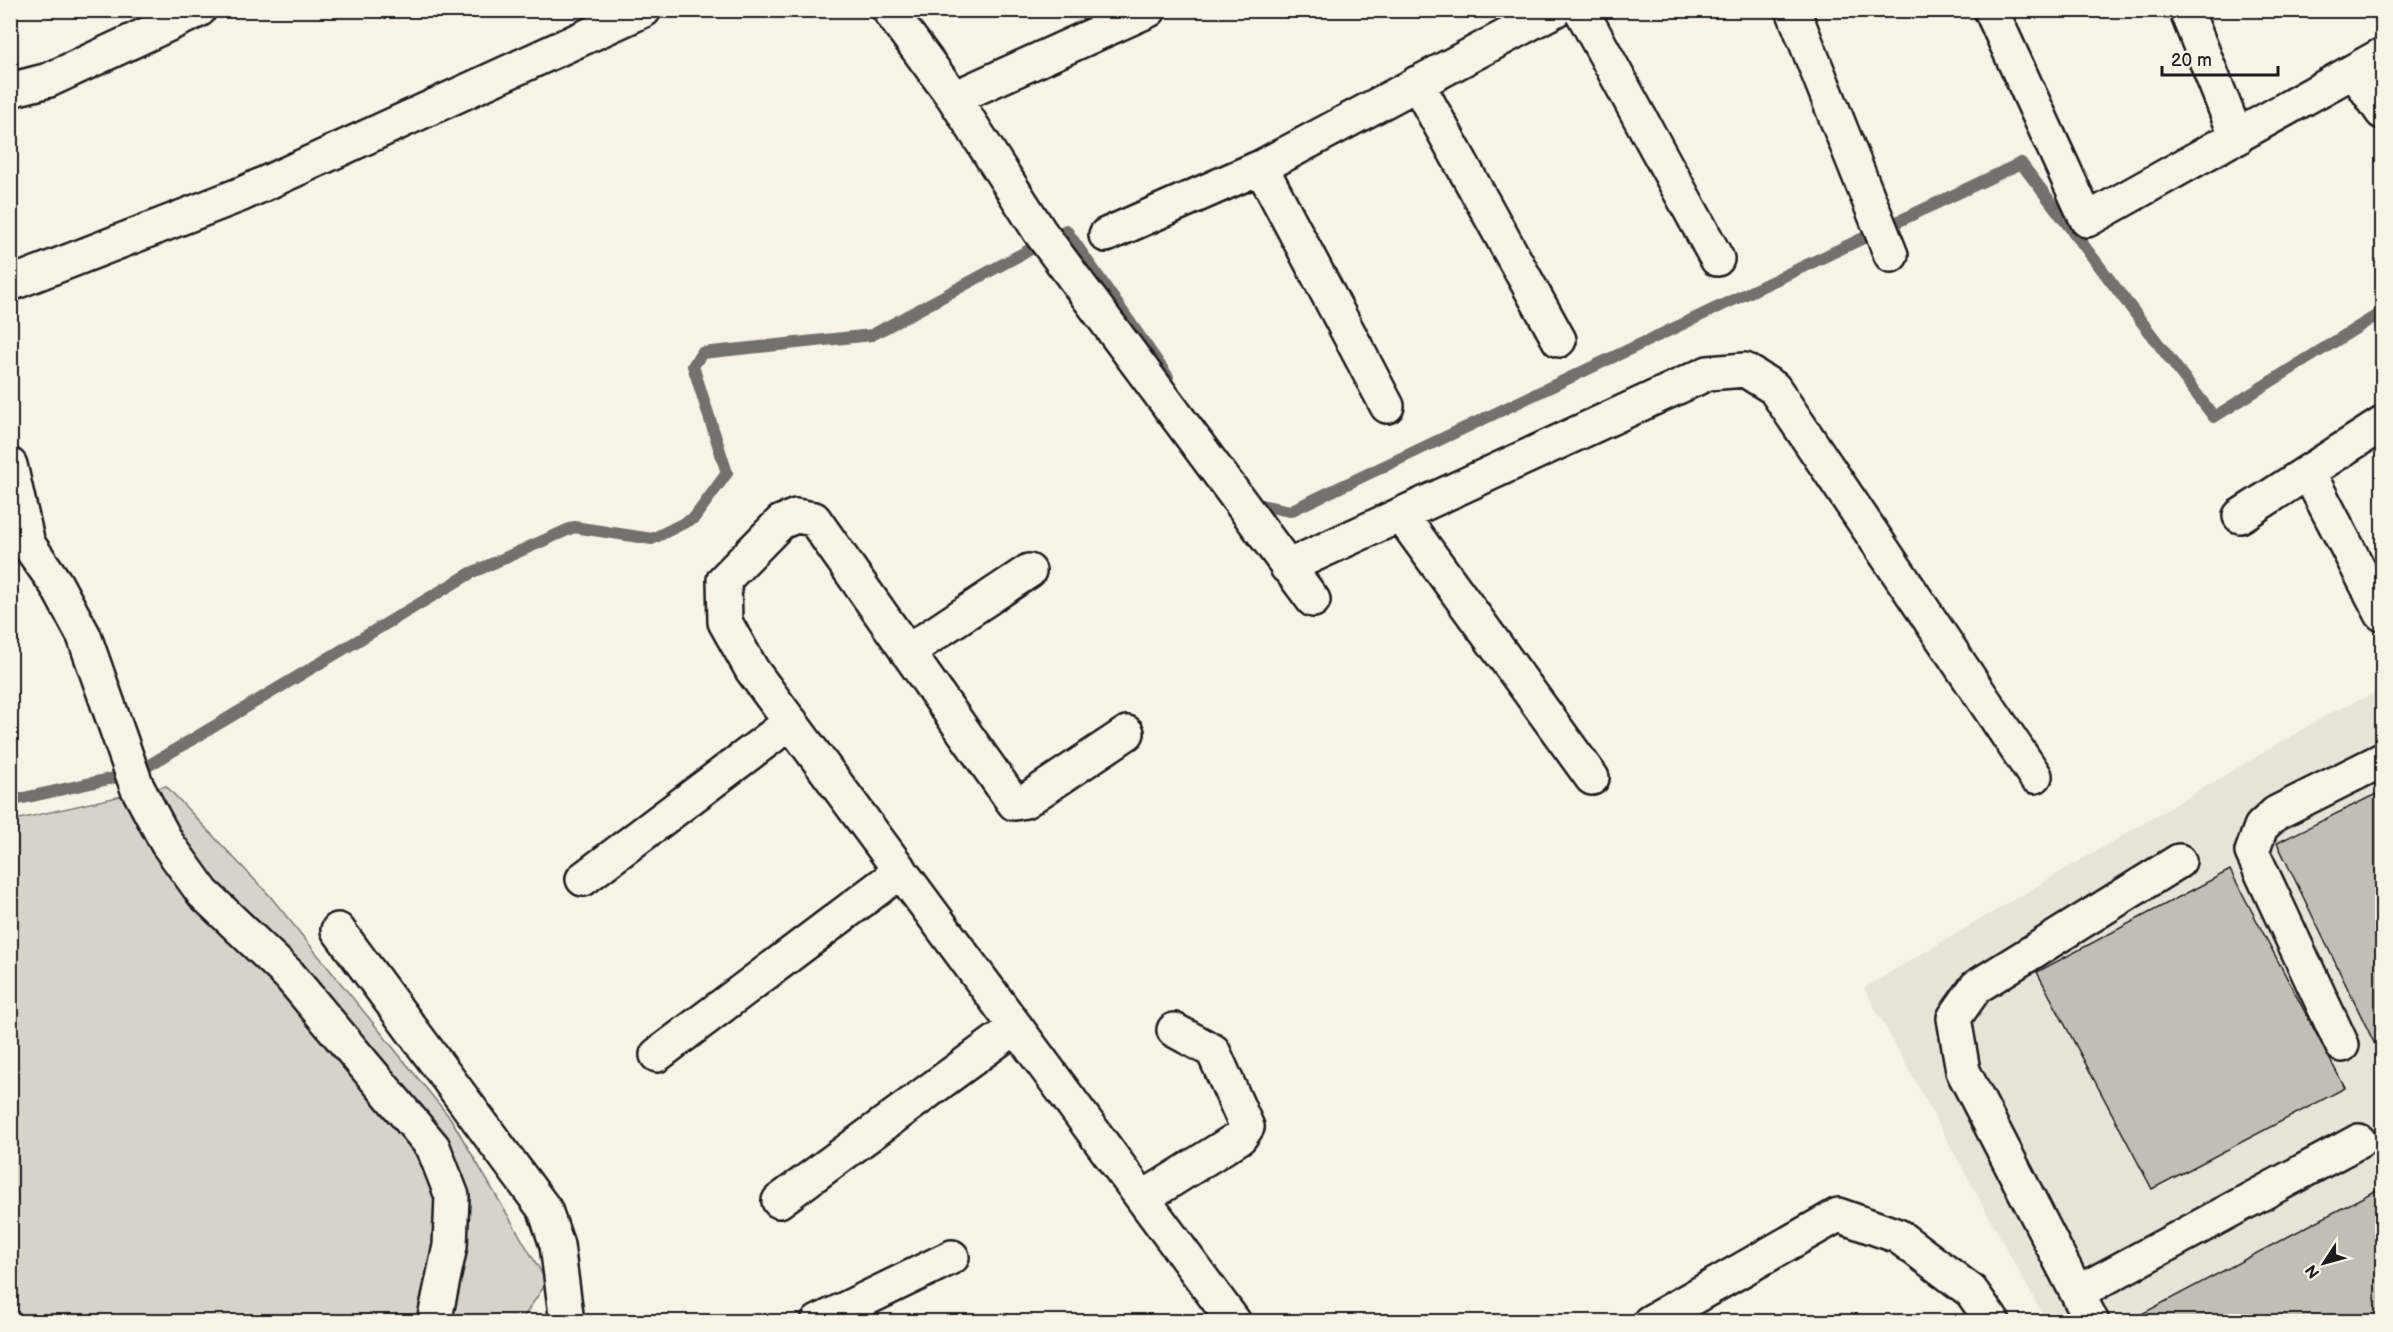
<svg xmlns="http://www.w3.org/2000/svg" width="2393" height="1332" font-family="'Balsamiq Sans',sans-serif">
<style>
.built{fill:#e6e3d9}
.green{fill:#d7d3cb;stroke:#7a7874;stroke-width:1.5}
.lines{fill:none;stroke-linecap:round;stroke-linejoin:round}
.stream{stroke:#72716c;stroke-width:12}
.building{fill:#c0beb5;stroke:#1c1c1c;stroke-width:1.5}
.minor-casing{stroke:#1c1c1c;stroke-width:38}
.minor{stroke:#f7f3e8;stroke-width:33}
</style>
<rect width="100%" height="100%" fill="#f7f3e8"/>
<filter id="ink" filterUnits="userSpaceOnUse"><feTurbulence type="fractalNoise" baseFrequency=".0167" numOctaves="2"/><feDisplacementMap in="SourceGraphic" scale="12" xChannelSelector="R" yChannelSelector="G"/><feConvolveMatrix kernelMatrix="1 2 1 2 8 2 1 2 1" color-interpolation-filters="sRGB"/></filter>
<g filter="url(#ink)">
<path class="built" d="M2382,689V1321H2046L1864,988L2327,715Z"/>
<path class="green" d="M166,786L270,896L451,1119L547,1282L521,1321H11L10,821Z"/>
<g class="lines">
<path class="stream" d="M1251,498L1255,504L1290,511L2021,163L2214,417L2382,312
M10,801L136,773L471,573L574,527L652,539L694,518L727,473L693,366L702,353L872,335L1066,230L1168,377"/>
</g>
<path class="building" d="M2382,791V1059L2277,843Z
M2230,870L2345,1088L2152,1189L2037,972Z
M2382,1187V1322H2136L2134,1318Z"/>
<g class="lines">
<g class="minor-casing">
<path id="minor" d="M889,10L954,98L1040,232L1313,600
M1581,10L1717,259
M1793,10L1891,255
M1991,10L2087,220L2382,55
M2186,10L2237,138
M2354,71L2382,112
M1417,83L1559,340
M10,90L49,80L199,10
M954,98L1149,10
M1261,167L1387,406
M1106,235L1261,167L1555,10
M10,284L242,194L644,10
M10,465L28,544L56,584L84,636L137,787L167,843L203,893L289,975L433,1147L452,1196L450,1246L434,1322
M2308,472L2382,614
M1401,515L1592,778
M2240,516L2382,424
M1287,567L1708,373L1745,370L1774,388L2035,776
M907,652L1029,571
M1127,733L1025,801L1014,803L814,519L796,516L781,522L724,580L725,622L752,670L1234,1322
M583,879L791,722
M338,930L545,1210L557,1245L567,1322
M2342,1045L2252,852L2261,827L2276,813L2382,760
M657,1055L901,871
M1143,1198L1240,1137L1247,1127L1213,1051L1174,1030
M779,1201L1016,1027
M2077,1293L2359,1141
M818,1322L952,1257
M1650,1322L1838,1215L1898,1236L1971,1291L1993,1322
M2092,1322L1963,1071L1954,1018L1976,987L2179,861"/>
</g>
<use href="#minor" class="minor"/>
</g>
</g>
<rect width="2393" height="1332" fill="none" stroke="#f7f3e8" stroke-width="36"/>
<rect x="18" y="18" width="2357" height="1296" fill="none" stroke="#1c1c1c" stroke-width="2" filter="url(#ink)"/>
<g transform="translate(2324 1263) rotate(234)" stroke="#f7f3e8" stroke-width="4.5" paint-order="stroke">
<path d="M0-4.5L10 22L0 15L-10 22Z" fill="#1c1c1c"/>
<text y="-9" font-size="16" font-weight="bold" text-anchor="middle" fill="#1c1c1c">N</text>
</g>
<path d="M2162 66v9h116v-9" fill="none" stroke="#1c1c1c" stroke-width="3"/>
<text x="2171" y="66" font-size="18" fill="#1c1c1c" stroke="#f7f3e8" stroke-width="4.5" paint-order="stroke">20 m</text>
</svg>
